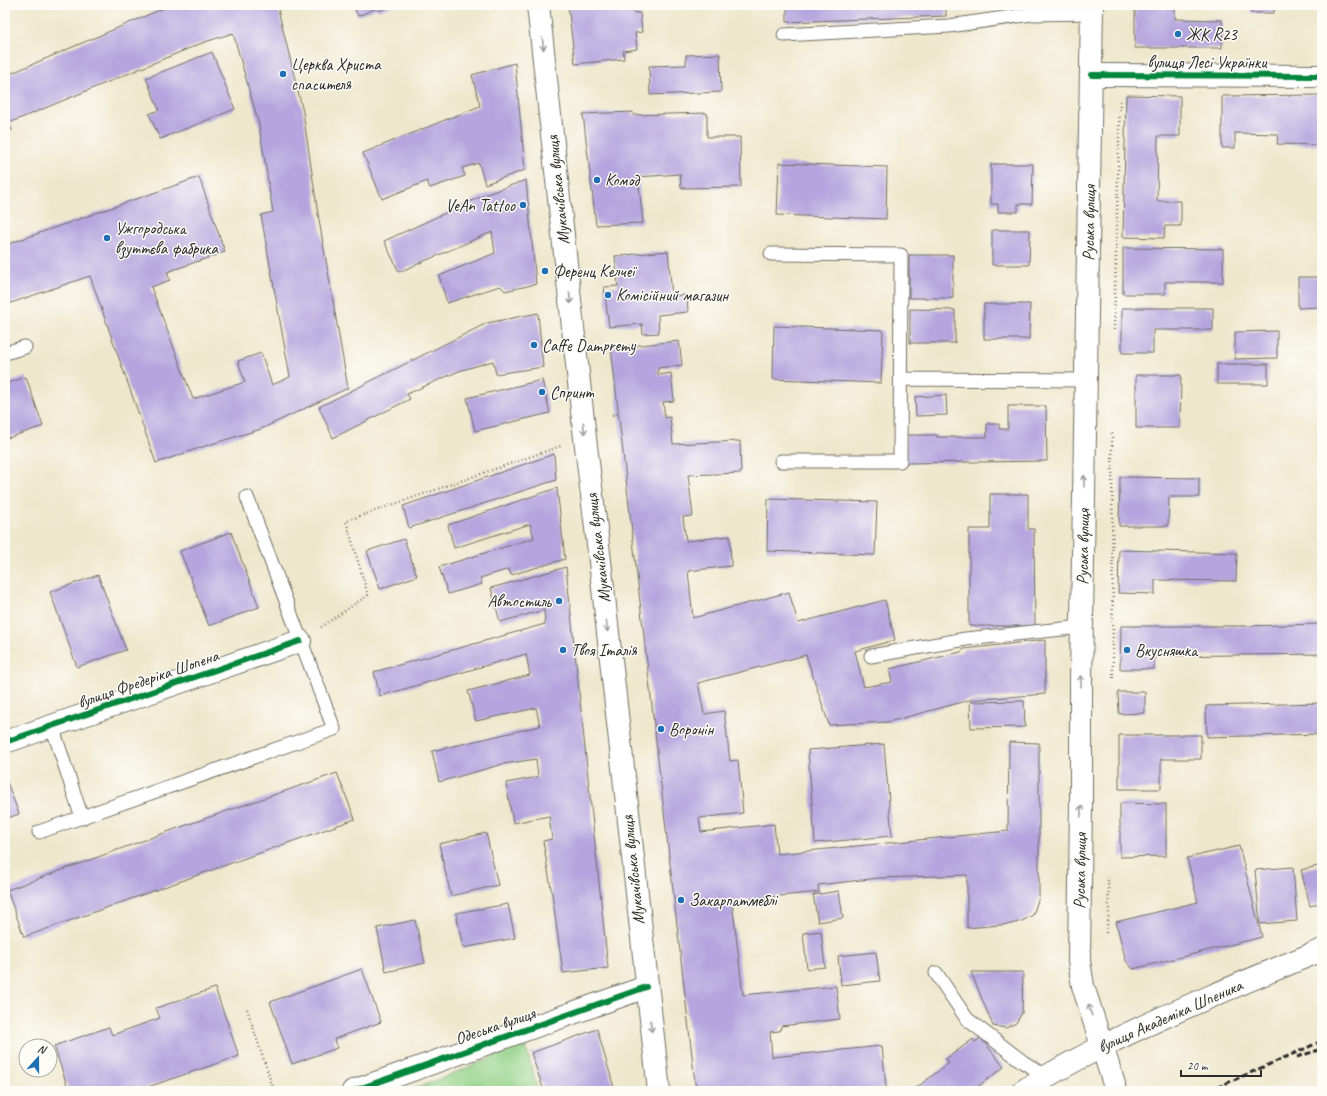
<svg xmlns="http://www.w3.org/2000/svg" width="1327" height="1096" font-family="Caveat,sans-serif">
<style>
.green{fill:#93d187;stroke:#5f7e59}
.building{fill:#b4a5de}
.lines{fill:none;stroke-linecap:round;stroke-linejoin:round}
.service-casing{stroke:#706d63;stroke-width:15}
.minor-casing{stroke:#706d63;stroke-width:24}
.secondary-casing{stroke:#706d63;stroke-width:24}
.path{stroke:#706d63;stroke-width:2.5;stroke-dasharray:1 3;stroke-linecap:butt}
.service{stroke:#fff;stroke-width:13}
.minor{stroke:#fff;stroke-width:22}
.secondary{stroke:#fff;stroke-width:22}
.rail{stroke:#2b2b2b;stroke-width:3;stroke-dasharray:6 3;stroke-linecap:butt}
.cycleway-casing{stroke:#fdfcf7;stroke-width:8}
.cycleway{stroke:#00873e;stroke-width:6}
.oneway{stroke:#a0a0a0}
.poi-dot{fill:#1f6fb2;stroke:#fdfcf7;stroke-width:1.5}
.labels{text-anchor:middle;dominant-baseline:central;stroke-width:3;stroke-linejoin:round;paint-order:stroke}
.poi-label{font-size:17px;fill:#2b2b2b;stroke:#fdfcf7;text-anchor:start}
.street-label{font-size:17px;fill:#2b2b2b;stroke:#fdfcf7}
</style>
<rect width="100%" height="100%" fill="#fdfcf7"/>
<filter id="ink" filterUnits="userSpaceOnUse"><feTurbulence type="fractalNoise" baseFrequency=".025" numOctaves="2"/><feDisplacementMap in="SourceGraphic" scale="8" xChannelSelector="R" yChannelSelector="G"/><feConvolveMatrix kernelMatrix="1 2 1 2 8 2 1 2 1" color-interpolation-filters="sRGB"/></filter>
<filter id="wash" filterUnits="userSpaceOnUse"><feTurbulence type="fractalNoise" baseFrequency=".012" numOctaves="4" result="noise"/><feDisplacementMap in="SourceGraphic" scale="16" xChannelSelector="R" yChannelSelector="G"/><feGaussianBlur stdDeviation="0.9" result="paint"/><feColorMatrix in="noise" values="0 0 0 0 0 0 0 0 0 0 0 0 0 0 0 0 0 1.4 0 .05"/><feComposite in="paint" operator="in"/></filter>
<g filter="url(#wash)">
<rect width="100%" height="100%" fill="#efe7cc"/>
<path class="green" d="M525,1044L538,1091H410Z"/>
<g id="blocks">
<path class="building" d="M171,5H277L303,112L318,214L348,388L261,429L205,446L156,463L90,276L5,305V245L199,177L225,252L167,272L170,280L151,287L193,399L245,382L238,361L261,353L272,385L290,377L261,215L273,212L259,125L233,33L202,43L9,123L12,130L5,133V76Z
M353,5H394L378,11L377,8L358,16Z
M568,5H633L634,13H640L642,32L635,33L637,49L623,51L624,59L575,64Z
M787,5H946V16L787,22Z
M1135,5H1175V19L1222,20V48H1135Z
M1251,5H1274V13H1251Z
M212,52L235,109L160,139L149,114L159,110L146,78Z
M720,54L721,92L650,95L649,66L686,65V55Z
M515,63L525,170L485,184L479,163L462,168L465,176L430,188L427,181L382,199L363,153L480,106L472,75Z
M1126,95L1180,96V136H1158L1157,201H1181V226H1165L1164,238L1123,237Z
M1322,95V145L1277,144L1278,134L1235,133V148H1222V96Z
M633,112V115L707,113V137H740L741,187L681,188L680,174L638,177L643,223L596,225L583,114Z
M779,163L887,167L886,219L777,215Z
M991,164H1033L1032,204H1018V212H998V204H991Z
M526,180L536,284L505,291L500,286L447,303L439,276L495,253L492,232L399,272L384,241L487,194Z
M992,230H1030L1029,265H992Z
M1123,248L1223,249V282H1165V294H1123Z
M668,251L672,296L687,295L688,312L658,315L659,333L643,334L642,324L609,327L604,287L618,286L615,256Z
M909,255H953V298H909Z
M1298,277H1322V307L1298,308Z
M984,304H1030L1029,339H984Z
M1122,308H1213V330H1153V353H1122Z
M910,309L955,310V343H910Z
M538,313L543,367L496,374L493,361L459,371L407,394L410,399L333,438L319,407L487,323Z
M774,326L883,330L881,383L773,379Z
M1277,331V358L1235,359V332Z
M679,341L682,365L658,368V375L671,373L674,401L663,402L665,418L670,417L673,444L740,441L741,473L688,475L693,516L683,517L686,541L730,536L731,566L688,571L693,618L789,592L798,623L885,600L895,640L855,651L864,687L892,682L889,669L961,652L964,649L1045,640V694L970,700L888,722L829,725L806,655L698,683L704,714L724,711L730,761L738,760L743,813L699,818L701,832L774,824L777,854L1008,831L1009,742L1039,743V897L1033,915L1022,921L1011,924L967,928V875L879,878L818,885L819,892L732,901L743,995L836,986L840,1019L781,1026L780,1031L770,1032L772,1057L882,1046L886,1088L861,1091H833L832,1087L791,1091H696L611,348Z
M1217,364H1268V384H1217Z
M1136,375H1181L1180,428H1136Z
M26,377L43,426L5,439V384Z
M542,380L550,413L475,431L467,398Z
M946,395L947,415L916,416L915,397Z
M1008,406H1046L1047,461L906,463V435H937V437H987V424H999V429H1008Z
M554,454L556,480L409,528L403,506Z
M1120,477L1199,478V497H1169L1168,526H1119Z
M557,488L565,559L511,575L509,569L480,578L482,584L448,594L439,567L534,538L530,524L454,548L448,525Z
M990,494H1028V529H1034L1035,626H969V529H990Z
M768,499L877,502L875,555L767,551Z
M231,532L259,607L209,626L180,551Z
M404,539L417,576L380,589L367,551Z
M1119,550L1237,553L1236,581L1155,580V594L1118,593Z
M566,567L608,968L563,973L552,894L543,841L552,839L549,816L513,823L506,783L538,777L536,759L503,764L439,782L432,751L540,726L536,708L476,721L468,691L530,675L526,654L380,696L374,672L545,624L544,610L500,622L491,588Z
M98,575L126,650L77,667L50,592Z
M1322,624V654L1154,656V669H1120L1121,626H1245Z
M1118,692H1145V713L1119,714Z
M1024,701L1025,727L971,728L970,702Z
M1322,703V734L1207,737L1206,706Z
M1119,735H1201V759H1161V789H1119Z
M884,744L892,836L815,843L808,750Z
M337,773L355,819L24,937L7,890L178,828Z
M7,782L19,814L5,819V783Z
M1120,803L1166,804V856L1120,857Z
M486,833L498,885L451,896L439,844Z
M1239,846L1262,937L1133,969L1126,961L1116,922L1198,902L1187,858Z
M1322,865V903L1310,906L1301,870Z
M1293,867L1297,921L1260,924L1255,870Z
M839,891L843,918L818,922L813,895Z
M508,904L515,938L463,948L456,913Z
M415,920L425,963L386,972L377,928Z
M821,931L825,967L807,969L803,933Z
M876,952L880,981L841,985L838,956Z
M362,969L381,1022L334,1039L337,1048L292,1064L270,1002Z
M971,972H1023L1022,1013L1016,1023L1006,1028L993,1026Z
M215,988L239,1056L136,1091H69L54,1046L109,1027L112,1035L160,1018L156,1008Z
M597,1029L615,1091H544L531,1053Z
M981,1038L1004,1067L972,1091H912L949,1063L946,1059L973,1039L975,1042Z"/>
</g>
</g>
<g filter="url(#ink)">
<use href="#blocks" fill-opacity="0" stroke="#706d63" stroke-width="1"/>
<g class="lines">
<g class="service-casing">
<path id="service" d="M784,35L949,26L1032,14L1092,13
M771,254L901,255L900,461H781
M5,353L25,347
M901,379L1086,380
M871,656L966,639L1082,627
M52,726L82,818
M39,832L334,729L247,497
M936,973L967,1019L1023,1062L1046,1076"/>
</g>
<g class="minor-casing">
<path id="minor" d="M1092,75L1322,76
M5,742L300,641
M353,1091L646,987"/>
</g>
<g class="secondary-casing">
<path id="secondary" d="M538,5L585,438L600,561L659,1091
M1092,5L1081,679V802L1079,961L1083,986L1114,1084V1091
M1023,1091C1054,1070 1086,1055 1119,1038C1185,1006 1254,978 1322,950"/>
</g>
<path class="path" d="M1114,330L1120,100
M612,415L618,414
M1112,433L1113,679
M321,627L368,595L346,521L561,446
M1106,933L1109,914L1108,877
M247,1009L274,1091"/>
<use href="#service" class="service"/>
<use href="#minor" class="minor"/>
<use href="#secondary" class="secondary"/>
<path class="rail" d="M1297,1057L1322,1049
M1209,1091L1322,1041"/>
<g class="cycleway-casing">
<path id="cycleway" d="M1092,75L1322,76
M5,742L300,641
M353,1091L646,987"/>
</g>
<use href="#cycleway" class="cycleway"/>
</g>
<defs><path id="oneway-shaft" d="M-6 0H5M1.5-3L5.5 0L1.5 3" fill="none" stroke-width="1.6" stroke-linecap="round" stroke-linejoin="round"/></defs>
<g class="oneway">
<use href="#oneway-shaft" transform="translate(543 44) rotate(84)"/>
<use href="#oneway-shaft" transform="translate(570 298) rotate(84)"/>
<use href="#oneway-shaft" transform="translate(584 428) rotate(84)"/>
<use href="#oneway-shaft" transform="translate(1084 481) rotate(-89)"/>
<use href="#oneway-shaft" transform="translate(607 626) rotate(84)"/>
<use href="#oneway-shaft" transform="translate(1081 681) rotate(-90)"/>
<use href="#oneway-shaft" transform="translate(1081 811) rotate(-89)"/>
<use href="#oneway-shaft" transform="translate(1090 1010) rotate(-108)"/>
<use href="#oneway-shaft" transform="translate(651 1026) rotate(83)"/>
</g>
</g>
<g class="poi-dot">
<circle cx="1178" cy="34" r="4"/>
<circle cx="283" cy="74" r="4"/>
<circle cx="597" cy="180" r="4"/>
<circle cx="523" cy="205" r="4"/>
<circle cx="107" cy="238" r="4"/>
<circle cx="545" cy="271" r="4"/>
<circle cx="608" cy="295" r="4"/>
<circle cx="534" cy="345" r="4"/>
<circle cx="542" cy="392" r="4"/>
<circle cx="559" cy="601" r="4"/>
<circle cx="563" cy="650" r="4"/>
<circle cx="1127" cy="650" r="4"/>
<circle cx="661" cy="729" r="4"/>
<circle cx="681" cy="900" r="4"/>
</g>
<g class="labels">
<g class="poi-label">
<text x="1186" y="34">ЖК R23</text>
<text x="291" y="64">Церква Христа<tspan x="291" dy="20">спасителя</tspan></text>
<text x="605" y="180">Комод</text>
<text x="515" y="205" text-anchor="end">VeAn Tattoo</text>
<text x="115" y="228">Ужгородська<tspan x="115" dy="20">взуттєва фабрика</tspan></text>
<text x="553" y="271">Ференц Келчеї</text>
<text x="616" y="295">Комісійний магазин</text>
<text x="542" y="345">Caffe Dampremy</text>
<text x="550" y="392">Спринт</text>
<text x="551" y="601" text-anchor="end">Автостиль</text>
<text x="571" y="650">Твоя Італія</text>
<text x="1135" y="650">Вкусняшка</text>
<text x="669" y="729">Воронін</text>
<text x="689" y="900">Закарпатмеблі</text>
</g>
<g class="street-label">
<text x="1207" y="62">вулиця Лесі Українки</text>
<text transform="translate(558 190) rotate(-96)">Мукачівська вулиця</text>
<text transform="translate(1089 223) rotate(-89)">Руська вулиця</text>
<text transform="translate(1083 547) rotate(-89)">Руська вулиця</text>
<text transform="translate(598 548) rotate(-97)">Мукачівська вулиця</text>
<text transform="translate(148 679) rotate(-19)">вулиця Фредеріка Шопена</text>
<text transform="translate(633 870) rotate(-96)">Мукачівська вулиця</text>
<text transform="translate(1080 871) rotate(-89)">Руська вулиця</text>
<text transform="translate(1170 1016) rotate(-24)">вулиця Академіка Шпеника</text>
<text transform="translate(495 1026) rotate(-19)">Одеська вулиця</text>
</g>
</g>
<rect width="1327" height="1096" fill="none" stroke="#fdfcf7" stroke-width="20"/>
<g transform="translate(38 1058) rotate(21)"><circle r="19" fill="#fdfcf7" stroke="#a9a8a5"/>
<path d="M0-3L7 15L0 10L-7 15Z" fill="#1f6fb2"/>
<text y="-6" font-size="11" font-weight="bold" text-anchor="middle" fill="#2b2b2b">N</text>
</g>
<path d="M1181 1070v6h80v-6" fill="none" stroke="#2b2b2b" stroke-width="2"/>
<text x="1187" y="1070" font-size="12" fill="#2b2b2b" stroke="#fdfcf7" stroke-width="3" paint-order="stroke">20 m</text>
</svg>
